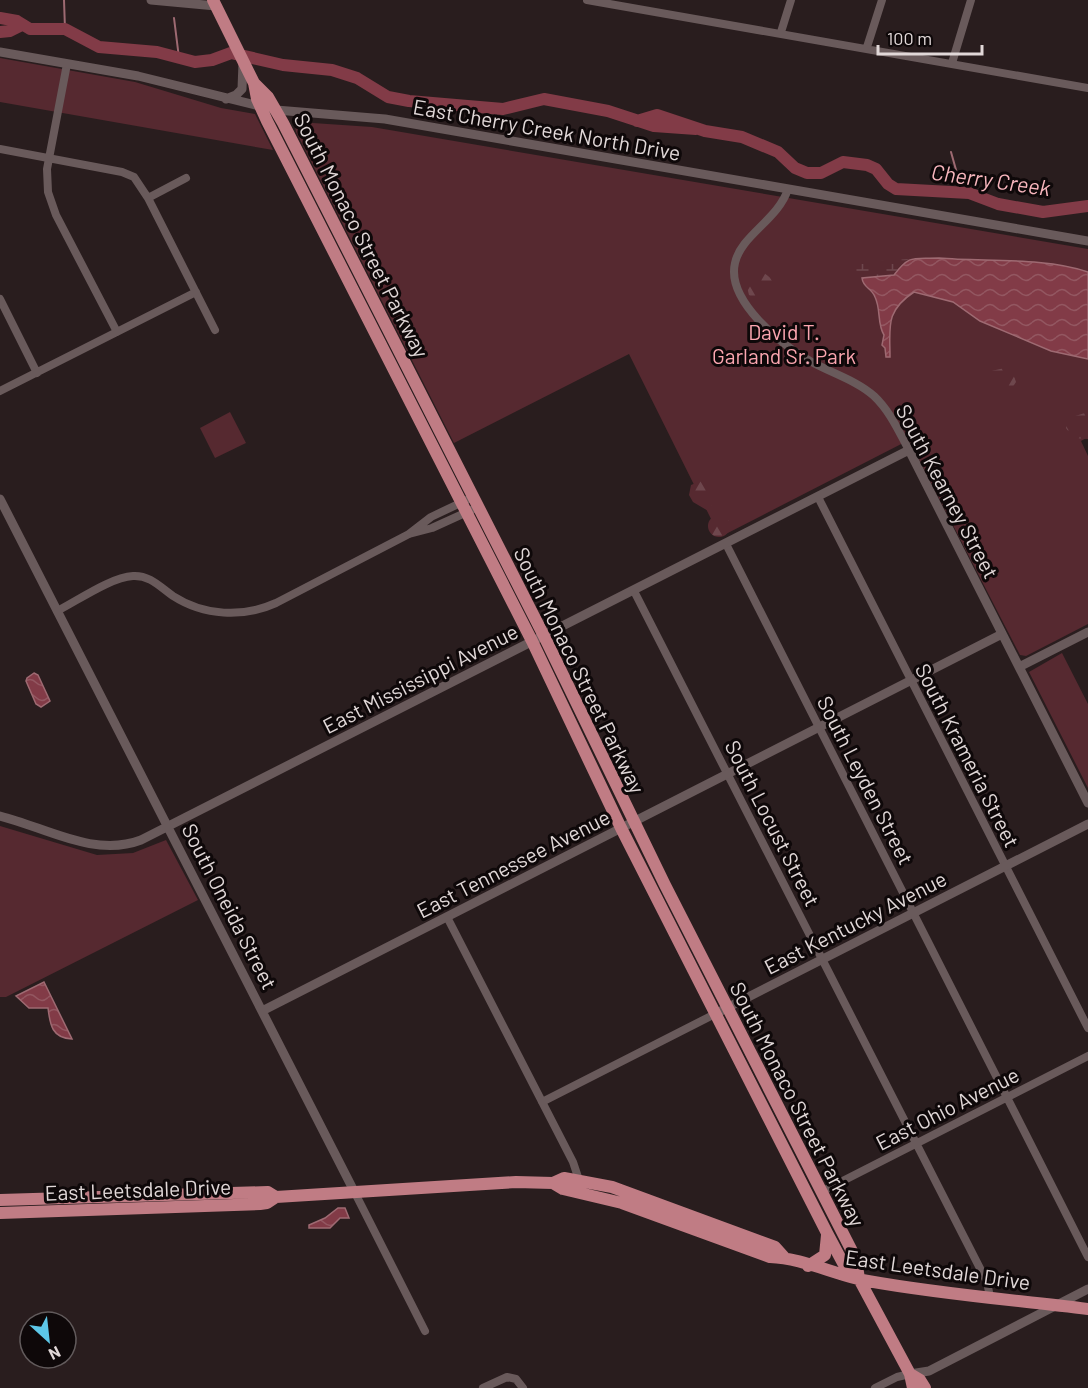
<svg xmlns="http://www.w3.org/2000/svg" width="1088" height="1388" font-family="Barlow,sans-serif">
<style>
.green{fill:#562930}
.forest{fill:url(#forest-firs)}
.wetland{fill:url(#wetland-marsh)}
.water{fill:url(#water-waves);stroke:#9e6a72;stroke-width:1.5}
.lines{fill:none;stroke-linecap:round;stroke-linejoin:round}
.stream{stroke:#9e6a72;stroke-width:2}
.river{stroke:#823b47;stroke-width:12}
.minor{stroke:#695a5b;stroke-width:8}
.tertiary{stroke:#695a5b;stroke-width:9}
.primary{stroke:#c07c84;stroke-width:12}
.labels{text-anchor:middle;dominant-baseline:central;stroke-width:6;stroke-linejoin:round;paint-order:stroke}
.street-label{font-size:21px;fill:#e1d8d8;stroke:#0e0809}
.park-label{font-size:21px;fill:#fca6b0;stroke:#0e0809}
.water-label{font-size:22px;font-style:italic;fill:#f8b6bd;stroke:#0e0809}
</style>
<defs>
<pattern id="forest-firs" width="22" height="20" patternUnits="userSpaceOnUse" patternTransform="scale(1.5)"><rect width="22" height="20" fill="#562930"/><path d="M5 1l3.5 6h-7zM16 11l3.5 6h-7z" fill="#6e474d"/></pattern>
<pattern id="wetland-marsh" width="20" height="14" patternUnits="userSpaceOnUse" patternTransform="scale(1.5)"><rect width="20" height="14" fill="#562930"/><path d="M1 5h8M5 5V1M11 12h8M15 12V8" fill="none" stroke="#6e474d"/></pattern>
<pattern id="water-waves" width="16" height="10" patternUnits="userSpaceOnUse" patternTransform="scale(1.5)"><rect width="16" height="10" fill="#823b47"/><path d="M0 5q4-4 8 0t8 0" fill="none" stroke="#935761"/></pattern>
</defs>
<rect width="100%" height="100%" fill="#291d1e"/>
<path class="green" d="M0,58L135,82L221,108L255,114L273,150L0,102Z
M298,122L372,127L1088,249V437L1081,441L1088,456V624L1026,656L1020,655L909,440L720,537L629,354L454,443L296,132L295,127Z
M230,412L246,443L215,458L200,428Z
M1062,653L1088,704V788L1029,672Z
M0,826L97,855L133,853L166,840L198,900L6,997H0Z"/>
<path class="forest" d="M754,270C769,272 781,285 771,299L760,302L749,295L744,275Z
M987,357L991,371L1005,368L1014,376L1016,382L1012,388L989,381L977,364Z
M1088,412V439L1073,438L1066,428L1069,418Z
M701,481L706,483L713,510L710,512L693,502L689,495L691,485Z
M708 526a11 11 0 1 1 22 0a11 11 0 1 1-22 0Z"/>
<path class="wetland" d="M909,259L901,263L894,275L863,278L852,271L841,270L850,263Z"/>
<path class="water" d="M939,258C984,262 1045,257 1088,272V359L1051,351L980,321L953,302L914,292C885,311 890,327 890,357H886L885,348L882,345L884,335C877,324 881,309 875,297C872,288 863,288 862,278L894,275C910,254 913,259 939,258Z
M34,673L38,675L50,701L41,707L36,704L26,681L27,678Z
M44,982L72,1039C52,1038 50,1025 48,1008H29L16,996Z
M338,1208H345L349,1218H340L330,1228H309V1225L325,1218Z"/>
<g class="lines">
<path class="stream" d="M64,0L65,29
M174,18L179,58
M951,152L958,177L959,191"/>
<path class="river" d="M0,18L17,21L30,29H65L99,47L157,52L195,62L212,60L231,53L283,65L332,70L357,78L388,97L409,101L503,109L544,99L608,111L654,126L696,129
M0,32L10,31L22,25
M637,121L657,115L705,131L742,137L778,152L795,168L807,173H821L843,162L867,165L876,169L888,184L896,189L969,193L998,204L1043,212L1088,206"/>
<path class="minor" d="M587,0L1088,88
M781,32L791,0
M867,47L882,0
M952,63L971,0
M67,64L47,169L48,192L56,215L117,332
M0,149L122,172L134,177L148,198L215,330
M788,189C778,220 741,235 735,263C726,301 782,345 810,361C831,373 856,380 874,396C890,411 899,432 909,450
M148,198L186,178
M0,299L37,373
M0,391L196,292
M818,497L1088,1028
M409,534L431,517L473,497
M726,544L1088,1257
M634,591L987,1282L990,1297
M57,611C77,601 111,577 133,576C150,575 160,587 173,596C204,616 243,618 276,603L409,534L432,528L478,507
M447,917L573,1162L579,1180
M542,1102L715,1014
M821,1192L1088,1056
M355,1193L425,1331
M483,1388L507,1377L516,1379L523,1388
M875,1388L897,1377L910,1374"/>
<path class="tertiary" d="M151,0L216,6
M0,52L138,76L276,110L385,119L1088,241
M226,99L236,95L242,89L243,63
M0,499L355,1193
M1019,667L1088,632
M0,816C45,827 94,858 141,840L909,450L1088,803
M264,1010L1002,634
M715,1014L1088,824
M910,1374L929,1371L1088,1289"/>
<path class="primary" d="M213,0L254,83L257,99L267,121L532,641L621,828L827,1233L843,1263L859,1279L910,1374L913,1388
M254,83L268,97L283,123L544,636L665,885L856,1259L859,1279
M553,1183L563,1189L622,1203L770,1257C803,1258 835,1275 868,1281C940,1294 1015,1300 1088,1309
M0,1200L268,1192L276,1197
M0,1213L260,1204L267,1203L276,1197L516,1182L553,1183L564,1178L612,1187L775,1247L784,1257
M808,1266L825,1255L827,1235
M910,1374L920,1380L925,1388"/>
</g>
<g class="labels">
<g class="street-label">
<text transform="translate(547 129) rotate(10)">East Cherry Creek North Drive</text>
<text transform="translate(362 235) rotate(63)">South Monaco Street Parkway</text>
<text transform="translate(948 491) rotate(62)">South Kearney Street</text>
<text transform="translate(580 670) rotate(64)">South Monaco Street Parkway</text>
<text transform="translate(420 678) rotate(-27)">East Mississippi Avenue</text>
<text transform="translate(968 755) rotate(63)">South Krameria Street</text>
<text transform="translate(866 780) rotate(63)">South Leyden Street</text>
<text transform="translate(773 823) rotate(63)">South Locust Street</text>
<text transform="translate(513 863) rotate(-27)">East Tennessee Avenue</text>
<text transform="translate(230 906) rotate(63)">South Oneida Street</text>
<text transform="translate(855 922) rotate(-27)">East Kentucky Avenue</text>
<text transform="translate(798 1104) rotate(63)">South Monaco Street Parkway</text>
<text transform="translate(947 1108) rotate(-27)">East Ohio Avenue</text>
<text transform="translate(138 1189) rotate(-2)">East Leetsdale Drive</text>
<text transform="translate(938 1269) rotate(8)">East Leetsdale Drive</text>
</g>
<g class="park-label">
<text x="784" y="331">David T.<tspan x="784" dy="24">Garland Sr. Park</tspan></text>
</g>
<g class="water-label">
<text transform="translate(991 179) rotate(8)">Cherry Creek</text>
</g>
</g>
<g transform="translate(48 1340) rotate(153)"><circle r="28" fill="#0e0809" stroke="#625b5c" stroke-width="1.5"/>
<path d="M0-4.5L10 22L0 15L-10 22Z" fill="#5dc7e8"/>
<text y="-9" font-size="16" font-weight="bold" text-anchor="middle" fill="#e1d8d8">N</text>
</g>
<path d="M878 45v9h104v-9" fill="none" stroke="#e1d8d8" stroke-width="3"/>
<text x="887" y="45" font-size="18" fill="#e1d8d8" stroke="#0e0809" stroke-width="4.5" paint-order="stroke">100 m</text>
</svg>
